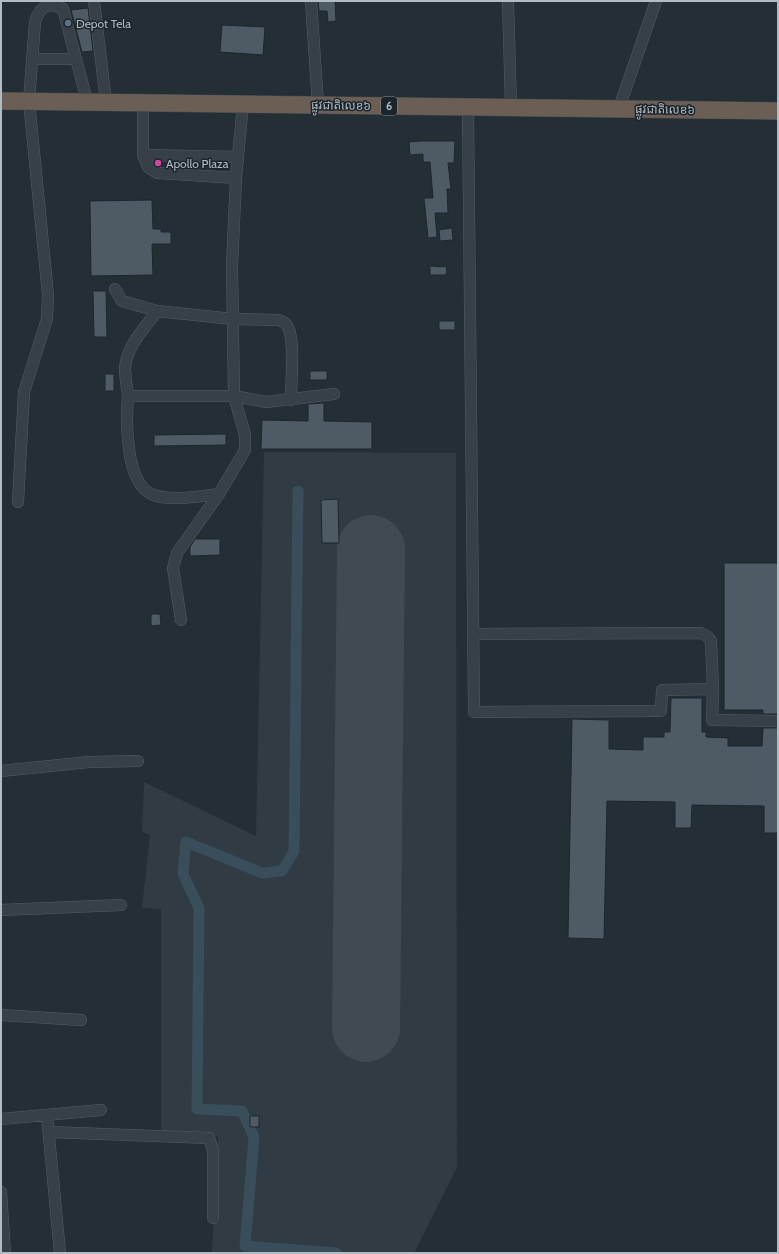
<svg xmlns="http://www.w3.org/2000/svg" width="779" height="1254" font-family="Cabin,'Noto Sans Khmer',sans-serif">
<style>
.airport{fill:#313b43}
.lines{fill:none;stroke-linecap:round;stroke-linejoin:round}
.canal{stroke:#394d5a;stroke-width:11}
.runway{stroke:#404a52;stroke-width:68}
.building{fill:#4f5b64;stroke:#1e262d}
.minor-casing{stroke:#545d64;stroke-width:12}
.highway-casing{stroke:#414a51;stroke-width:18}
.minor{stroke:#374046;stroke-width:11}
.highway{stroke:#6b5e55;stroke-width:17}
.service-dot{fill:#5c6f8a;stroke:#1c242b;stroke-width:1.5}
.hotel-dot{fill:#d1479c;stroke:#1c242b;stroke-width:1.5}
.labels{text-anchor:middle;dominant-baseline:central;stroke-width:3;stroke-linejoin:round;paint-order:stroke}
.shield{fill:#1c242b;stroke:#848e95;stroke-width:1}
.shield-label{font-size:11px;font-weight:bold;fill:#b1bbc2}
.poi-label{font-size:12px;fill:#b1bbc2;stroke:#1c242b;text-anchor:start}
.street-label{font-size:12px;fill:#b1bbc2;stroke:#1c242b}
</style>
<rect width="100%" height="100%" fill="#232e35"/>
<path class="airport" d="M264,452L456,453L457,1167L414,1253H212L218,1136L161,1134V909L142,908L150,835L142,832L144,782L256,836Z"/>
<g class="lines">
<path class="canal" d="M298,491L294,851L282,871L262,873L186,842L183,874L199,908L197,1109L242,1111L254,1137L245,1246L336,1253"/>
<path class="runway" d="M366,1028L371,549"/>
</g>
<path class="building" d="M318,1H335L336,21L328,22L327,11H319Z
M88,8L93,51L82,52L71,10Z
M222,25L265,27L263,55L220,52Z
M421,141H455L454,163H448L451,189H447L448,213H435L437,237L428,238L424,198H433L430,162H423V154L410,155L409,142Z
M152,200L153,229H161V232H171V244H152L153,275L91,276L90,201Z
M452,228L453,240L440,241L439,230Z
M430,266L447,267L446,275H430Z
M93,291H106L107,337H94Z
M439,321H455V330H439Z
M310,371H327V380H310Z
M105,374H114V391H105Z
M324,403V421L372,422V449H261L262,420L308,421V404Z
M226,434V445L154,446V435Z
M338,499L339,543H322L321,500Z
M195,539H220V555L190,556V547Z
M724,563H778V714H763V710H724Z
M151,614H160L161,625L151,626Z
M671,698H702V732H706V737L728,738V746H762L763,728H778V833H764V806L692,805L691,828H675V802L607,801L604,939L568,938L572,719L609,720V749L643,750V737H664V732H670Z
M250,1116H259V1127H250Z"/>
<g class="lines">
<g class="minor-casing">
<path id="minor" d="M94,1L106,102
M311,1L318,105
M508,1L511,107
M33,59H76
M143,103V155L148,167L157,173L236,178
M468,107L474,712L661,711L662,690L713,689L712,720L778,721
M619,108L656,1
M143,155L238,157
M115,289L122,301L157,311
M128,396C127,387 125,377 125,368C127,345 145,328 157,311L233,319L278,320C282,321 286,323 288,327C295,340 291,383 291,400
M219,494C201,496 168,502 151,494C125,481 126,421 128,396H234L266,402L334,394
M18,502L24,392L47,319L48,295L29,101L35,22C39,8 48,0 63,9L87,101
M181,620L173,568L177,553L219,494L245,450V435L234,396L232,266L236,178L243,104
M473,634L701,633L707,636L711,641L713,689
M1,771L89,762L138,761
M1,910L121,905
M1,1015L81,1020
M47,1115L60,1253
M1,1119L101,1110
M49,1132L209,1138L213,1150V1218
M1,1192L5,1253"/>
</g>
<g class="highway-casing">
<path id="highway" d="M1,101L778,111"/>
</g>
<use href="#minor" class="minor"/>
<use href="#highway" class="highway"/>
</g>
<circle class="service-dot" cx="68" cy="23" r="4"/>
<circle class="hotel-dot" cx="158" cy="163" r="4"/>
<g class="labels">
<rect class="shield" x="381" y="97" width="16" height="18" rx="3"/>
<g class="shield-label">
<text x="389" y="106">6</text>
</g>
<g class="poi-label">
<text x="76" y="23">Depot Tela</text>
<text x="166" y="163">Apollo Plaza</text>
</g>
<g class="street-label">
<text transform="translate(341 105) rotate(1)">ផ្លូវជាតិលេខ៦</text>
<text transform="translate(665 109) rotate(1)">ផ្លូវជាតិលេខ៦</text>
</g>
</g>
<rect width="779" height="1254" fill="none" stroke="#b1bbc2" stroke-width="4"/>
</svg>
